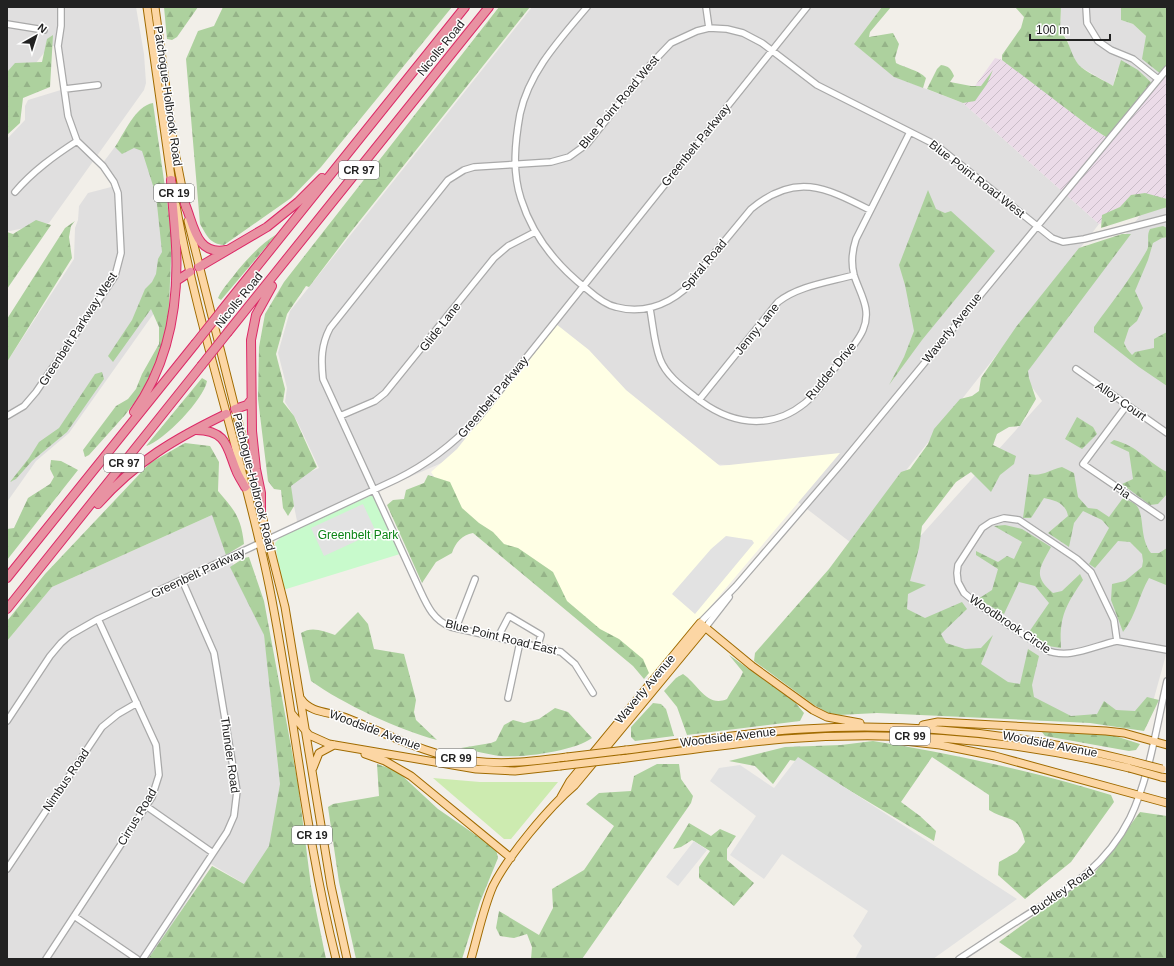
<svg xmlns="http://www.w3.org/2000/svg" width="1174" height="966" font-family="Arial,sans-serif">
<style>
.residential{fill:#e0dfdf}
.industrial{fill:url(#industrial-furrows)}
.education{fill:#ffffe5}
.grass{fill:#cdebb0}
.forest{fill:url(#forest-firs)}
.park{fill:#c8facc}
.parking{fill:#e2e2e2}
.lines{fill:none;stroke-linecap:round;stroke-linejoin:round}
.minor-casing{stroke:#a9a9a9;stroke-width:8}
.major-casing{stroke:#a06b00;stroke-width:9}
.highway-casing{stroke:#dc2a67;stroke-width:10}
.minor{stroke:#fff;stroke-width:5.5}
.major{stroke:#fcd6a4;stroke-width:7}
.highway{stroke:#e892a2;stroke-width:8}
.major-bridge-casing{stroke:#a06b00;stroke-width:9;stroke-linecap:butt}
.highway-bridge-casing{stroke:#dc2a67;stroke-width:10;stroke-linecap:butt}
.major-bridge{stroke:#fcd6a4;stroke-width:7}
.highway-bridge{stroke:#e892a2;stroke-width:8}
.labels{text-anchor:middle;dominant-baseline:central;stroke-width:3;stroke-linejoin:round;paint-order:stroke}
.shield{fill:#fff;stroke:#646464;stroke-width:1}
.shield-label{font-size:11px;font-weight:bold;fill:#222}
.street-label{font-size:12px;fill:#222;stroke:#fff}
.park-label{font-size:12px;fill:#0c8416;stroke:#fff}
</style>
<defs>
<pattern id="industrial-furrows" width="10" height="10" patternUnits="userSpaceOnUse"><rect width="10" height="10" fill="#ebdbe8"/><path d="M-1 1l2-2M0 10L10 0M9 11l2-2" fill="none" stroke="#c9bcc7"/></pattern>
<pattern id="forest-firs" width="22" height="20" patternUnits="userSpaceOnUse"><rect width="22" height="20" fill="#add19e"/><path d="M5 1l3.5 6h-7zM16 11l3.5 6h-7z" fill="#95b388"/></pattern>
</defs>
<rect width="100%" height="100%" fill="#f2efe9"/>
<path class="residential" d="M7,7H136L144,54L146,83L144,90L49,223L10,231H7V139L25,120V106L28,100L64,89L58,46H52L47,49L7,100Z
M532,7H882L854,44L895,77L963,103L1099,224L850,542L751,466L462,454L298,526L289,481L319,468L297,421L285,402L287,388L278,353L290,311Z
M1061,7H1121V20L1133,24L1146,36L1162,75L1154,85L1138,70H1117L1113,86L1079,66L1070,52L1068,40L1060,31Z
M136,119L160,164L169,204L173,258L171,289L69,433L36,461L7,502V362L74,259L75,228L78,220L79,206L88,193L115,186L102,164Z
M1167,204V651L1148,720L1040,721L899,619L897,562L1042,401L1021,372L1145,209Z
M212,515L264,635L285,788L282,836L251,888L211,864L150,959H7V641L52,587Z"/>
<path class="industrial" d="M995,58L1002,60L1017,70L1089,126L1109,139L1167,69V204L1145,209L1099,224L963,103Z"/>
<path class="education" d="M556,324L589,350L626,390L720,466L840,453L650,678L467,527L431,472L457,449Z"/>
<path class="grass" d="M433,778L480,782H558L511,839H504Z"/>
<path class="forest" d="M164,7H198L177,37L172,40L167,39Z
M223,7H452L321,167L291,198L224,245C210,244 207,236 200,224L186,59L198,31L214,26Z
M499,7H530L350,233L309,287L306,286L287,314L276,354L285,389L283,402L294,416L317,467L291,486L294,506L288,516L283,508L281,490L274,489L268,481L258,399L259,347L265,314L284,282Z
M882,7H891L870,32L869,37L893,33L899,44L895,58L896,63C905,68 919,70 926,78L923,88L894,77L854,44Z
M1015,7H1061L1060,31C1071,43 1069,51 1078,64C1083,71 1104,80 1113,86L1121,60L1138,70L1154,85L1109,139L1089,126L1002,60V55L1021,28L1024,17Z
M1121,7H1167V69L1162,75L1142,59L1146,36L1133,24L1121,20Z
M53,35L50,87L23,98L20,123L7,135L8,71L15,63L42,62L47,39Z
M941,65C949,66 951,69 954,76L950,82L971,86H981L993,70L987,84L975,101L963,103L927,89L937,69Z
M153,103L172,237L168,326L156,365L141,394L125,415L89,455L85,457L83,450L116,406L128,399L136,389L142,374L159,344V327L151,309L113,362L108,356L132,320L145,289L152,282L156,274L158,259L162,252L156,195L142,151L134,148L122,154L115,147C124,134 135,106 153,103Z
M928,190L936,209L945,213L951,211L995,251L922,340L889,385L904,357L914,331L905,285L899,265Z
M1145,193L1167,199V207L1101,228L1102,215L1120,207L1131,195Z
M36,220L51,225L7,289V232L13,234Z
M75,221L71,226L69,237L72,258L7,362V319L65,228Z
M1163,226L1167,228V237L1162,238L1153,243L1148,260L1135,291L1143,308L1137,321L1129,328L1124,343L1127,349L1132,355L1135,352L1154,348V339L1167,332V386L1139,367L1094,332V327C1112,302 1132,277 1147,250C1150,244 1146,236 1150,229Z
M277,234L221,300L218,298C223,287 231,280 238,270C251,255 261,244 277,234Z
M1122,234H1131L1028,371L1029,378L1036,399L1020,426L1009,427L997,434L993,445L1016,456L1014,464L1000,475L991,492L971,472L956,482L922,526L919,548L910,581L926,585L908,594L907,609L925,618L962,602L967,609L941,634L946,643L965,649L981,648L993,635L981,664L1008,682L1020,684L1028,649L1039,656L1032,685L1034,697L1071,716L1097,714L1104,701L1116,710L1135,711L1147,697L1159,700L1144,731L1090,723L877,713L839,715L828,713L814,705L754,661L755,653L829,569L901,472L910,469L928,444L934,429L960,399L972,396L979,391L981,378L1016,327L1079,248Z
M102,372L104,379L67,432L32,461L16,479L10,482L29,458L39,442L59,428L95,374Z
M202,378L207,381C204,399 164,441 146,446Z
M1077,417L1093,427L1097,434L1082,449L1065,439Z
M1114,440C1138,446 1146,461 1167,472V494L1158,504L1150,505L1122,484L1133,479L1129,452L1110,443Z
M185,443L210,446L219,462L218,491C235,511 241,517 244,544L226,555L212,515L52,587L7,641V621L45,574L150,463Z
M51,460L61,461L78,470L7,560V529L14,528L28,498L50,484L54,477L50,469Z
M1062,467L1074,473L1078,497L1088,508L1097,509L1109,517L1123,498C1127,500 1134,502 1137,506C1145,517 1139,537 1151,553H1159L1167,548V598L1166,585L1149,578C1139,595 1136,616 1123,632L1111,600L1112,584L1125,581L1142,567L1143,561L1142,554L1130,542L1118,541L1095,568L1089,564L1109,528L1102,520L1083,511L1074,523L1069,547L1048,533L1068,516C1066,503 1054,500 1044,498L1031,518H1023L1029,474C1042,477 1049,470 1062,467Z
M428,475L450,482L462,508L479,523L493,532L504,544L518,548L553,572L567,601L600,629L619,639L643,659L649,673L644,679L633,666L473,533C462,535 455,543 452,553L436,562L422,583L387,505L393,500L404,499L406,490L424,483Z
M1005,525L1022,529L1051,547C1040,568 1032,575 1053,593L1062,591L1080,574L1083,580C1066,605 1059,616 1061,648L1048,646L1029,632L1049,603L1035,586L1019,582L1004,614L978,599L992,590L998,569L976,555V551L998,562L1007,556L1014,559L1022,542L994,526Z
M249,557L264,601L298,784L311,886L326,959H148L212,866L244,884L269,846L280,784L264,635L230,567L244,558Z
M358,612L368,624L374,649L404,654L416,700L414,712L416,720L437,740C399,730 343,704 311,681L301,633C312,626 323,631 335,635Z
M729,655L794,701L804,713L800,721L687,735L677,707L664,691L676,678L683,674C698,684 707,708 727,699C732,689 739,682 743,672Z
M653,703L661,704L666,709L674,736L635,741L631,737V727Z
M555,708L568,712L592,738C575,751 523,758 501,756C488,755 474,750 461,748L491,743L496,741L504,725L513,720L524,723L539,719Z
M1042,732L1112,735L1140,744L1136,750L1129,751L1045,736Z
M873,741C953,754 1033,771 1111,795L1114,802L1071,862L1025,899L998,875L999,862L1017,852L1025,842C1018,813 1010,823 989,810V795L932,757L901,802L920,816L936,831L934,841L802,762L790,760L773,784L755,766L729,761L785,747L841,745Z
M377,764L397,771L438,809L496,849L498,858L480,902L462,959H356L339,882L328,807L333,804L379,796Z
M657,764H679L681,779L693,796L691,803L582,959H531L532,947L527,934L514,938L500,936L496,928L499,911L539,935L553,908L552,889L584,870L614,826L586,804L599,793L631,791L634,776Z
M1140,812L1167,816V959H1024L999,942L1096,871Z
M689,823L711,836L720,829L736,836L727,849V860L754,883L734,906L699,878V867L710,851L692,840L681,847L673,849Z"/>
<path class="park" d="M374,494L400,554L283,590L275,543L281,537Z"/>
<path class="parking" d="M363,504L376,532L324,556L311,528Z
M726,536L752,540L754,543L695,614L672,594L711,549Z
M798,757L1017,899L933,959H855L862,946L853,936L868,911L782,854L764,879L730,855L756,816L710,781L719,768L740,765L774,788Z
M694,841L707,850L678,886L666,877Z"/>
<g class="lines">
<g class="minor-casing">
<path id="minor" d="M587,7C560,39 529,72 520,114C515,142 512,172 521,199C533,237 557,266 588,290C596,297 606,305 616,307C641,314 665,306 684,290L751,209C795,172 825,187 870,210
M706,7L709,28
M1086,7L1087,23L1098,41L1111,50L1133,59L1158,79
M7,24L44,30
M65,89L98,85
M15,192C33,171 54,156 77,141
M650,309C653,325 654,343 660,359C666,375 681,386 694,396C728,424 769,432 805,403C816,394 825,380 834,369C844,357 857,344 863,330C872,309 860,294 854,275C851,263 852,251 856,239L910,132
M1076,369L1167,433
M699,400L778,302C798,286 829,282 854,275
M1127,405L1083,464L1161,517
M7,416L24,406L36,392L115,276L121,253L118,193L114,182L103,166L77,141L68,116L58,46L61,26V7
M340,416L375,401L385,393L494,258L508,246L535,232
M1004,518L1019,520L1077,559L1091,572L1114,620L1117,641C1093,646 1069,660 1046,650L975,602L964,593L958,582L957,573L958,565L982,528L991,522Z
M700,623L736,586L841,464L1167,69
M456,628L475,579
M705,628L729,597
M498,637L509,616L541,635L538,645
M1117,641L1167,650
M593,693L575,664L561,652L451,627C432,620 426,603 418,586L323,379C321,360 321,345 330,328L448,180L464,170L474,167L551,162L569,157L587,144L651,64L671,43L697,31L709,28L727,29L743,33L762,43L817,85L936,145L1052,238L1063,242L1084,239L1167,218
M508,698L520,642
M7,721L50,656L61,643L70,635L98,619L397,479C428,464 453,444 477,419L807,7
M146,806L213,853
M7,869L102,727L118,714L137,703
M74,916L137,959
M46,959L152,797L159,775L156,745L98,619
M143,959L227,832L234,816L237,791L214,653L182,580
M959,959C982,944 1006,928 1030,913C1072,887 1107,864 1130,818C1149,779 1157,724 1167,681"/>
</g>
<g class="major-casing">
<path id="major" d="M147,7L172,184
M155,7L174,147L186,208
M176,205C199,333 243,457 269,585C294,709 305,836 336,959
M188,221L285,607L331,886L347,959
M301,699C310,713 329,712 344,717C386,733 428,756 473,761C505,765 536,761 567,757
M292,714L309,735L329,744L476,769L515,771L560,766
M923,725L938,722L1106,731L1124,733L1167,745
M895,740L940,745L995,756L1167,803
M626,750C685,743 744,732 804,729C916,722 1022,734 1131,761
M365,754L385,761L411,776L511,858
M619,759C674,752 729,744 784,739C900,730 1016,740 1129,768
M313,768L319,753L334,745
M1161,777L1167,778
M561,797L570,781L700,623L752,666L813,710L827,717L860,723
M471,959C478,935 483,909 493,886C508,856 549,807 575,785L705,628"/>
</g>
<g class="highway-casing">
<path id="highway" d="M185,204C194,225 196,256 226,250
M199,267L267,227L298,202L322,178
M176,281L190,272
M222,310L465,7
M228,332L489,7
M235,409L247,405L251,400
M134,412C169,363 179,306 176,246C175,224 172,202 171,180
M196,430C227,430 227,448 236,470C238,476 242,481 245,487
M98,504C135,462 176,438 226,414
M261,510V493L256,469L252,431L251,340L256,315L272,286
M7,578L195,344
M7,609L201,366"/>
</g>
<use href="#minor" class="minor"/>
<use href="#major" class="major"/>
<use href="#highway" class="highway"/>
<g class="major-bridge-casing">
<path id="major-bridge" d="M567,757L626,750
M1131,761L1162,769
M560,766L619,759
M1129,768L1161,777"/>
</g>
<g class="highway-bridge-casing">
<path id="highway-bridge" d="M195,344L222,310
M201,366L228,332"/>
</g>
<use href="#major-bridge" class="major-bridge"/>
<use href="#highway-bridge" class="highway-bridge"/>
</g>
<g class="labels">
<g class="shield">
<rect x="339" y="161" width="40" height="18" rx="3"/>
<rect x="154" y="184" width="40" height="18" rx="3"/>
<rect x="104" y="454" width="40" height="18" rx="3"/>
<rect x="890" y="727" width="40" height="18" rx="3"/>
<rect x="436" y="749" width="40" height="18" rx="3"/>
<rect x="292" y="826" width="40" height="18" rx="3"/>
</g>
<g class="shield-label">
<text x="359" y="170">CR 97</text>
<text x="174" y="193">CR 19</text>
<text x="124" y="463">CR 97</text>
<text x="910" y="736">CR 99</text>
<text x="456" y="758">CR 99</text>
<text x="312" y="835">CR 19</text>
</g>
<g class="street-label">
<text transform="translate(441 48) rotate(-51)">Nicolls Road</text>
<text transform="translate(168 96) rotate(82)">Patchogue-Holbrook Road</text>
<text transform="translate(619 102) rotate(-50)">Blue Point Road West</text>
<text transform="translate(696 145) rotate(-51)">Greenbelt Parkway</text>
<text transform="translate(977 179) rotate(38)">Blue Point Road West</text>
<text transform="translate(704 265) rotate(-50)">Spiral Road</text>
<text transform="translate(239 300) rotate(-51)">Nicolls Road</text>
<text transform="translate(440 327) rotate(-52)">Glide Lane</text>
<text transform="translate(952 328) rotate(-51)">Waverly Avenue</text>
<text transform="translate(78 329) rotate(-57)">Greenbelt Parkway West</text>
<text transform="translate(757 329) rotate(-51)">Jenny Lane</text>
<text transform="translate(831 371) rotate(-50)">Rudder Drive</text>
<text transform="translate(493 397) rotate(-50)">Greenbelt Parkway</text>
<text transform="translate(1121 401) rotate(35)">Alloy Court</text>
<text transform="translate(254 482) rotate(76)">Patchogue-Holbrook Road</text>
<text transform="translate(1122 491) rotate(34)">Pia</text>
<text transform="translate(198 573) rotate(-25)">Greenbelt Parkway</text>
<text transform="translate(1010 624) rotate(34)">Woodbrook Circle</text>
<text transform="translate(501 637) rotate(14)">Blue Point Road East</text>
<text transform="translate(645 689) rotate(-50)">Waverly Avenue</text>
<text transform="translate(375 730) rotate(20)">Woodside Avenue</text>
<text transform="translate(728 737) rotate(-7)">Woodside Avenue</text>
<text transform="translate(1050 744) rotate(11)">Woodside Avenue</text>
<text transform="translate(230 755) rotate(82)">Thunder Road</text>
<text transform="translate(66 780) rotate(-56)">Nimbus Road</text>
<text transform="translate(137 817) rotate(-59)">Cirrus Road</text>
<text transform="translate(1062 891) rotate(-35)">Buckley Road</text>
</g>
<g class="park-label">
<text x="358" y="535">Greenbelt Park</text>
</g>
</g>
<rect width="1174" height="966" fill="none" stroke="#222222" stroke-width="16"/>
<g transform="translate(36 36) rotate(39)" stroke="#ffffff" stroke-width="3" paint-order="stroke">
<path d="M0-3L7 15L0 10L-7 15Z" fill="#222222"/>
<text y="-6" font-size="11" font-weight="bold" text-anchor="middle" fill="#222222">N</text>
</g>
<path d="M1030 34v6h80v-6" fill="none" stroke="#222222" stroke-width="2"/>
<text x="1036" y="34" font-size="12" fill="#222222" stroke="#ffffff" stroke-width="3" paint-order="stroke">100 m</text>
</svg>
